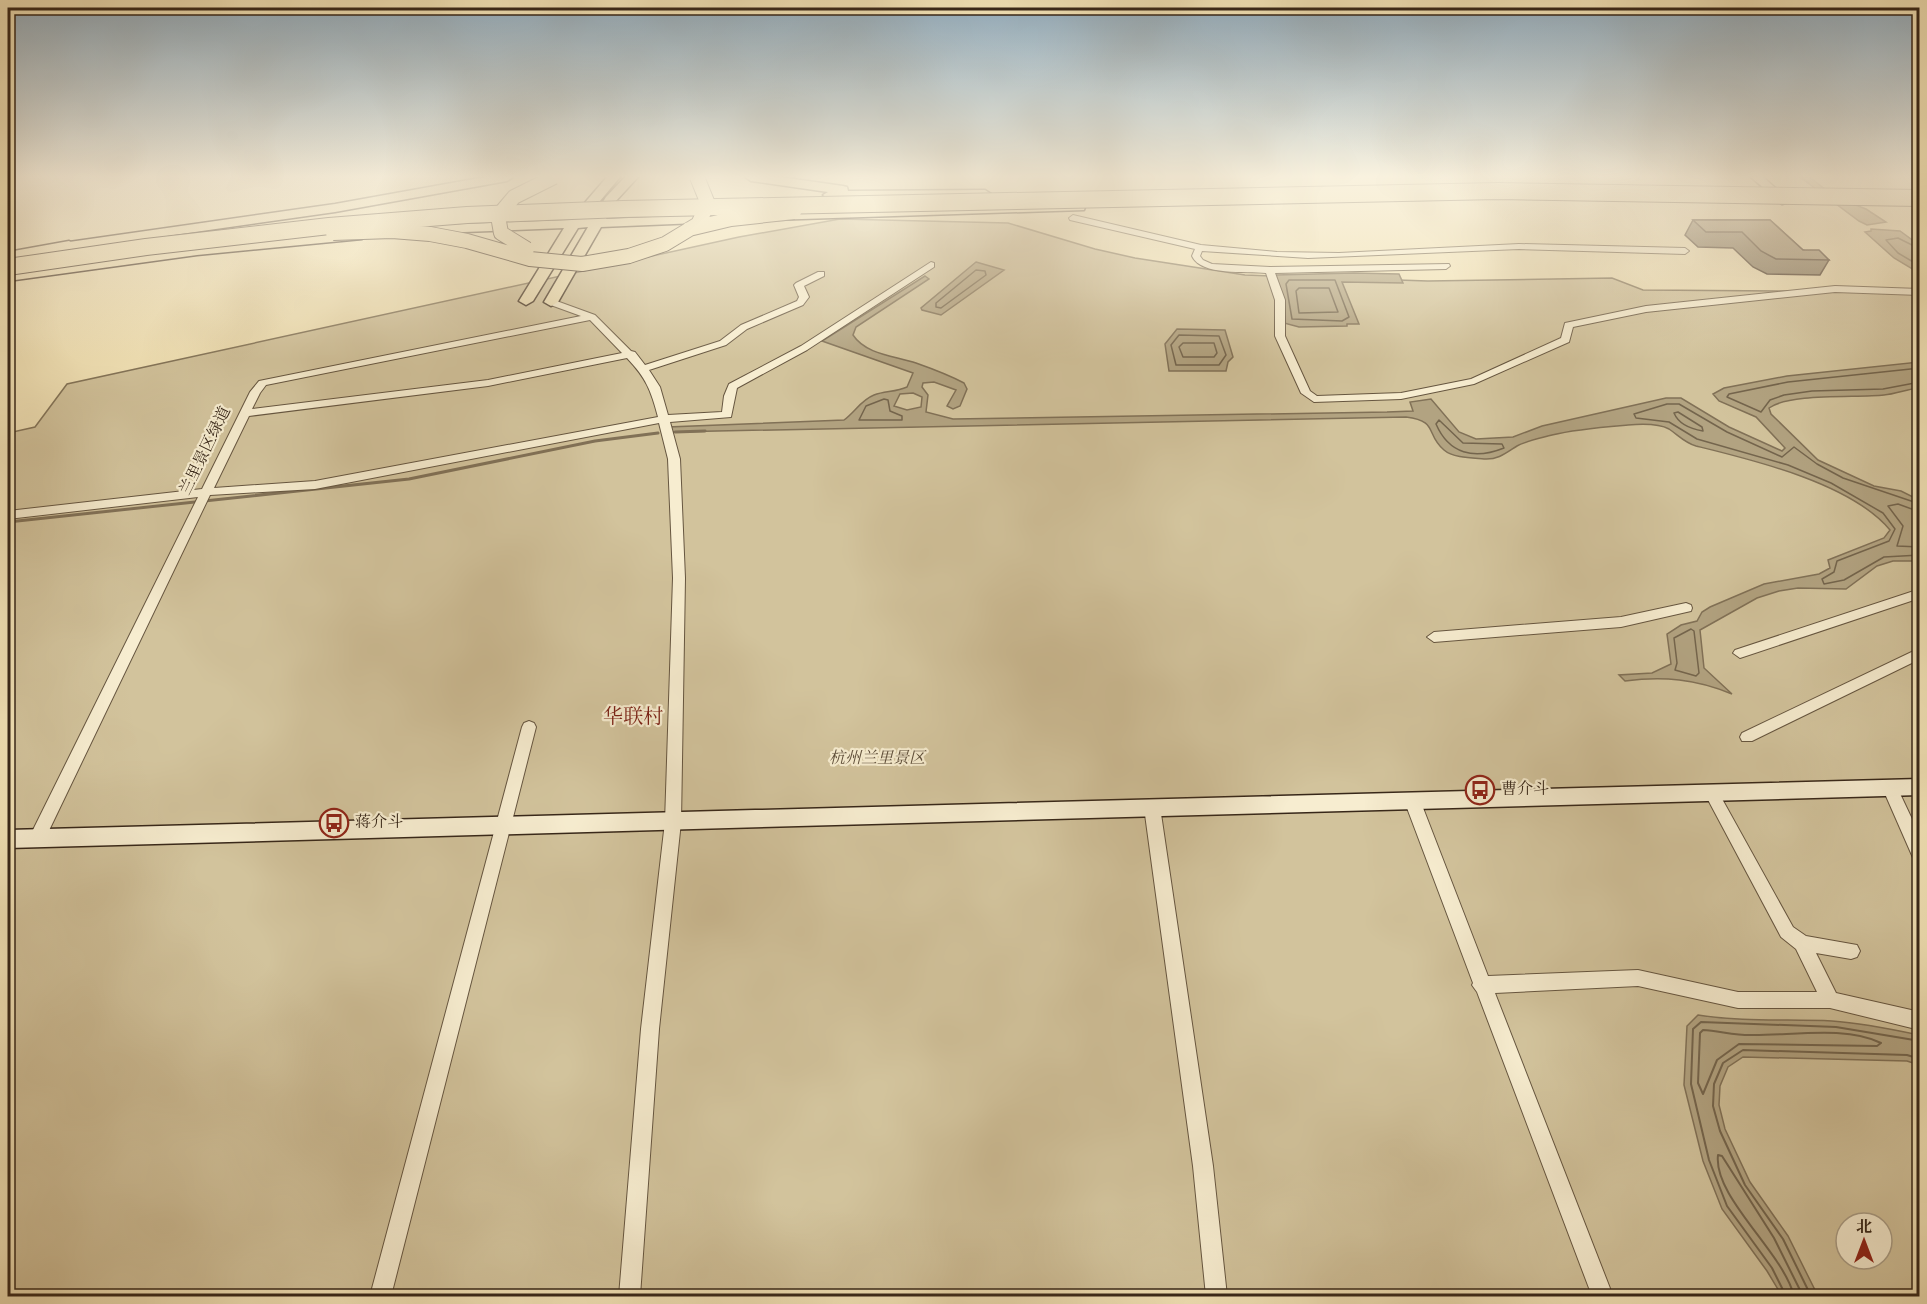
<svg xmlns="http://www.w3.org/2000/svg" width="1927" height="1304" font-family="'Old Standard TT','Noto Serif SC',serif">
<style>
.green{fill:#d2c39c;stroke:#84755a;stroke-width:1.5;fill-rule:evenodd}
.water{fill:#b2a381;stroke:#817157;stroke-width:1.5;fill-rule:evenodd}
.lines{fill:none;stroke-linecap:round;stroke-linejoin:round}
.shore-far1{stroke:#74654d;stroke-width:1.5}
.shore{stroke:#74654d;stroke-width:2}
.stream{stroke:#817157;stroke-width:3}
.street-casing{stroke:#665640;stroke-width:2}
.secondary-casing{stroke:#372719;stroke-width:3}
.primary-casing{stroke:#372719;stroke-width:3}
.highway-casing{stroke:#372719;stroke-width:3}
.street{fill:#f7edd0;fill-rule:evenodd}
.secondary{fill:#f7edd0;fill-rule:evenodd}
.primary{fill:#f2e3b7;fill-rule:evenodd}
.highway{fill:#f2e3b7;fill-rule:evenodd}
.primary-bridge-casing{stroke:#372719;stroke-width:16;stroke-linecap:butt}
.highway-bridge-casing{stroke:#372719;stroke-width:18;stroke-linecap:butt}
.primary-bridge{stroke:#f2e3b7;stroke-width:14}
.highway-bridge{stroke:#f2e3b7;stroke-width:16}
.wall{fill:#83765c;stroke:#372719;stroke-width:1.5}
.building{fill:#98896b;stroke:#372719;stroke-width:1.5}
.labels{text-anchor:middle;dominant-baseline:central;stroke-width:4.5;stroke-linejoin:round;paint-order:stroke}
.street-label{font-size:16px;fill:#372719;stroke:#f7edd0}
.park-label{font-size:16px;font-style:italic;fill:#5e4e3a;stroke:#f7edd0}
.poi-label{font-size:16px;fill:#372719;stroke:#f7edd0;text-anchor:start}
.quarter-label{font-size:20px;fill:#7a1f14;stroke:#f7edd0}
</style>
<rect width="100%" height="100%" fill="#f2e3b7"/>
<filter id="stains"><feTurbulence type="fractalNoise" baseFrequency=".00333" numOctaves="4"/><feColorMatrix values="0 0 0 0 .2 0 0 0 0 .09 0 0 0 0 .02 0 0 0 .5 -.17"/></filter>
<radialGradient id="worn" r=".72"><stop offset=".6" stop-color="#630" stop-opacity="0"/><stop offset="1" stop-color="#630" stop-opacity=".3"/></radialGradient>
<path class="green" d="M840,219L1008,223L1095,249L1135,258L1245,275L1428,281L1612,278L1643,290L1919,292V1296H8V433L35,427L67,384L739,237ZM1846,1223H1882V1259H1846Z"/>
<path class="water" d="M1800,177H1809L1837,198L1866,209L1886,222L1867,225L1859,221Z
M1871,229L1900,231L1919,245V273L1894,258L1865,232L1871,231Z
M976,262L1004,270L941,315L922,310L921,308Z
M1354,273L1399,274L1403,283L1342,282L1359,324H1347V326L1299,327L1284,323V300L1276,275Z
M925,276L929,279L856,327L853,335C866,355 896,356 916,363C933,369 949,375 964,383L967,389L960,406L953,409L947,406L956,390L934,382L923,383L922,387L928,395L926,412L953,419L1387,412L1413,411L1410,402L1431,399L1459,432L1476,439L1513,437L1542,426L1666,398H1681L1729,427L1782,451L1785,448L1756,417L1719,401L1713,394L1724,388L1787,376L1919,362V388C1907,389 1896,394 1884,395C1856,398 1790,393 1769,408L1771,414L1818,460L1874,486L1901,491L1919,500V561H1893L1877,566L1846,589L1798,588L1779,591L1757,598L1700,630L1704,668L1732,694C1696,679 1663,676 1625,681L1619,675L1652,673L1671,664L1667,634L1681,625L1697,621L1702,612L1710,607L1764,584L1819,574L1830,568L1828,560L1884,538L1890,530C1851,483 1753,460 1696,446C1685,443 1678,435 1669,429C1658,423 1640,424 1628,425C1604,427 1576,429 1552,435C1541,438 1526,441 1517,446C1506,453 1498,460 1484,459C1472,458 1453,458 1444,450C1425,434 1439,421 1406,417L671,432L668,427L844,420C855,412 861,400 874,395C885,391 896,392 907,387L913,373L822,341ZM913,393L922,397L921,407L907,410L894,406L900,394Z
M1177,329L1225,330L1233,357L1228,362L1226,371H1169L1165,344Z
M1698,1015C1743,1022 1787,1019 1832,1021C1862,1023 1891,1029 1919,1035V1065L1907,1061L1743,1057L1728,1067L1720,1086L1719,1105L1725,1129L1750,1182L1788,1236L1818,1296H1782L1767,1271L1722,1209L1703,1161L1684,1085L1687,1026Z"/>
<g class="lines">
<path class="shore-far1" d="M1920,249L1898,238L1886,240L1898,253L1920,266
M976,270L985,271L986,275L941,308L936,307V303Z
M1289,280H1335L1349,317L1342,321L1292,319L1286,284Z
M1299,288H1329L1338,312L1299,313L1296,291Z
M1179,335L1219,336L1226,355L1219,365H1176L1171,345Z
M1183,343H1214L1217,353L1214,357H1183L1179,347Z
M1920,368L1788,382L1729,394L1727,397L1761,412L1770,400L1784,395L1812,391L1883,389L1920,382
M884,399L888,400L890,411L902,416V420H859L866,406Z
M1678,412L1702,427L1703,431C1691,429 1679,425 1674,413Z
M1439,420L1463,443L1502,444L1504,448C1474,460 1449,454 1436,424Z
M1920,504L1843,478L1817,464L1794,447L1782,457L1727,432L1679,404H1667L1634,414L1636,418L1669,422L1697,439L1788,465L1831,483L1883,513L1895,529L1889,541L1837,561L1834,572L1822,579L1824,584L1844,580L1884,557L1920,555
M1920,512L1898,504L1888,506L1903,526L1897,546L1920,547
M1691,629L1694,631L1699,673L1696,676L1675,670L1677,663L1674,638Z"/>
<path class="shore" d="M1703,1030C1719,1031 1734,1035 1750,1035C1789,1036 1846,1025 1881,1043L1877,1046L1739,1044L1717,1060L1703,1094L1698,1083L1700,1033Z
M1786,1296L1772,1268L1727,1206L1709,1160L1691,1084L1693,1029L1701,1022L1836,1027L1920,1041
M1794,1296C1783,1252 1713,1197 1718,1155L1722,1156L1774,1238L1803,1296
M1811,1296L1783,1239L1745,1185L1720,1131L1713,1106L1714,1084L1723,1063L1743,1050L1907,1055L1920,1059"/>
<path class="stream" d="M675,432L705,431
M8,522L409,479L595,441L658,433"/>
<g class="street-casing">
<path id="street" d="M1073,215L1201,245L1277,252L1339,253L1519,244L1685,248L1689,251L1685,254L1519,249L1308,258L1202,251L1200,256L1203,260L1212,264L1270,267L1449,264L1450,266L1446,269L1275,273L1285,300V336L1310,391L1317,396L1401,393L1471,379L1561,338L1565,323L1646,306L1835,286L1920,289V295L1835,292L1646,312L1573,327L1569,342L1474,384L1401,399L1314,402L1301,393L1275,336V300L1266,273C1246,271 1201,276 1192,256L1195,249L1070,220L1069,218Z
M931,262L934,263V267L807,350L737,388L731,417L670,422L680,459L685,578L681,822L659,1029L640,1296H619L641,1029L665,822L673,578L668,459L659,423L315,489L210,495L43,843L37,845L31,843L29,838L198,497L8,519V511L202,489L250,392L259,381L581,316L548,304L546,302L551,299L595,315L631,351L635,352L645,365L720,341L741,325L797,301L799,297L794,285L796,283L818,272H824V276L804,286L809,297L803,305L747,329L726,345L649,370L660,387L668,415L722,412L724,396L729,384L801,346ZM590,320L622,353L488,380L252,409L260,393L266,385ZM627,358C646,378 651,390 658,417L315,481L214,488L249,416L488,386Z
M1920,589V598L1740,658L1733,653L1735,650Z
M1686,603L1691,605L1692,608L1691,611L1621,627L1434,642L1427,637L1434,632L1621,617Z
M1920,648V659L1752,741H1742L1740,737L1742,733Z
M529,721L534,723L536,727L391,1296H370L522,727L524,723Z
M1890,781L1895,783L1920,836V862L1914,860L1882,787L1885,783Z
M1711,786L1716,788L1793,927L1806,936L1857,945L1860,951L1857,957L1851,959L1816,953L1836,993L1920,1012V1030L1830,1008H1738L1638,986L1495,993L1613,1296H1592L1477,992L1472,985L1473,983L1404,800L1407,796L1412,794L1417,796L1420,800L1488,976L1638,970L1738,992H1817L1796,949L1781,937L1706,796L1703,792L1706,788Z
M1152,801L1157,802L1160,807L1213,1166L1227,1296H1206L1193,1166L1144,807L1147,802Z"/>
</g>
<g class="secondary-casing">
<path id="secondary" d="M1751,177H1763L1791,202L1782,204Z
M1920,779V795L8,848V830Z"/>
</g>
<g class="primary-casing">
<path id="primary" d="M485,177H513L507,181L335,212L69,250L62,246L69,242L335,204Z
M607,177H620L585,219H592L606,197L625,177H638L615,202L606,219L722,214L728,218L722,222L601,227L558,302L551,306L544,302L588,227L578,228L533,301L526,305L519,301L564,228L412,234L405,230L412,226L570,220Z
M745,177H780L843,186L847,187L848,191L985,190L991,194L985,198L829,199L823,195L828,192L751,181Z
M1079,203L1085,207L1084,210L771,220L765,216L771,212Z
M357,232L364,236L362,239L197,255L8,281V273L197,247Z"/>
</g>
<g class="highway-casing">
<path id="highway" d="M69,241L77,246L74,249L8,262V252Z"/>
</g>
<use href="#street" class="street"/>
<use href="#secondary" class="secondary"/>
<use href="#primary" class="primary"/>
<use href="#highway" class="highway"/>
<g class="primary-bridge-casing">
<path id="primary-bridge" d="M689,229L731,219L794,212
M333,233L392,231L430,234L467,241L530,259L582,264L629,256L665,244L698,224L708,204L697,177
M527,249L501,233L498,216L514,197L554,177"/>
</g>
<g class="highway-bridge-casing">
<path id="highway-bridge" d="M8,267L146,247L329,226L467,215L623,209L1498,191L1920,198"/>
</g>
<use href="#primary-bridge" class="primary-bridge"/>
<use href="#highway-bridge" class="highway-bridge"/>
</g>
<path class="wall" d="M1693,220H1770L1803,250L1829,260L1820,275L1767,274L1753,267L1733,248L1698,247L1685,235Z"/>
<path class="building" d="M1693,220H1770L1803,250H1819L1829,260L1776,259L1761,251L1742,232H1706Z"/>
<linearGradient id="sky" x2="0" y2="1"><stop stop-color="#92adbf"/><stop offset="0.49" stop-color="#f9f2df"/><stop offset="1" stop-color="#f9f2df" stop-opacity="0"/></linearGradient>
<rect width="1927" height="360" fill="url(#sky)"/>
<defs>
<g id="bus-ring" transform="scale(1.5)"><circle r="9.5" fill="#f7edd0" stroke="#8f2418" stroke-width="1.5"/><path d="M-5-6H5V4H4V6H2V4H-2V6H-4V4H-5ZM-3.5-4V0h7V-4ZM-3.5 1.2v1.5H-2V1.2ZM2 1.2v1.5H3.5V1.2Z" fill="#8f2418"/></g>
</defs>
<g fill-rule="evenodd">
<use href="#bus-ring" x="1480" y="790"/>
<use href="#bus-ring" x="334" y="823"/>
</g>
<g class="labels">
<g class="street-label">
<text transform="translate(206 451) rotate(-64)">兰里景区绿道</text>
</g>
<g class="park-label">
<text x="877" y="759">杭州兰里景区</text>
</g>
<g class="poi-label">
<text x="1501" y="790">曹介斗</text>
<text x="355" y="823">蒋介斗</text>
</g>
<g class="quarter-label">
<text x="633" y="718">华联村</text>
</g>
</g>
<rect width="1927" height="1304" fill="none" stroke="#f2e3b7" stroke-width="30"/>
<rect x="9" y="9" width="1909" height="1286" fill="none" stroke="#372719" stroke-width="3"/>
<rect x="15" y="15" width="1897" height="1274" fill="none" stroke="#372719" stroke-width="1.5"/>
<g transform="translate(1864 1241)"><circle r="28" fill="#f7edd0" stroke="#aa9e87" stroke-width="1.5"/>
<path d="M0-4.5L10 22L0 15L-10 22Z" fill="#8f2418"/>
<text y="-9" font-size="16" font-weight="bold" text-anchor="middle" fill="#372719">北</text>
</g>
<rect width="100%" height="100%" filter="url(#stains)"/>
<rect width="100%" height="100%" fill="url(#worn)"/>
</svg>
